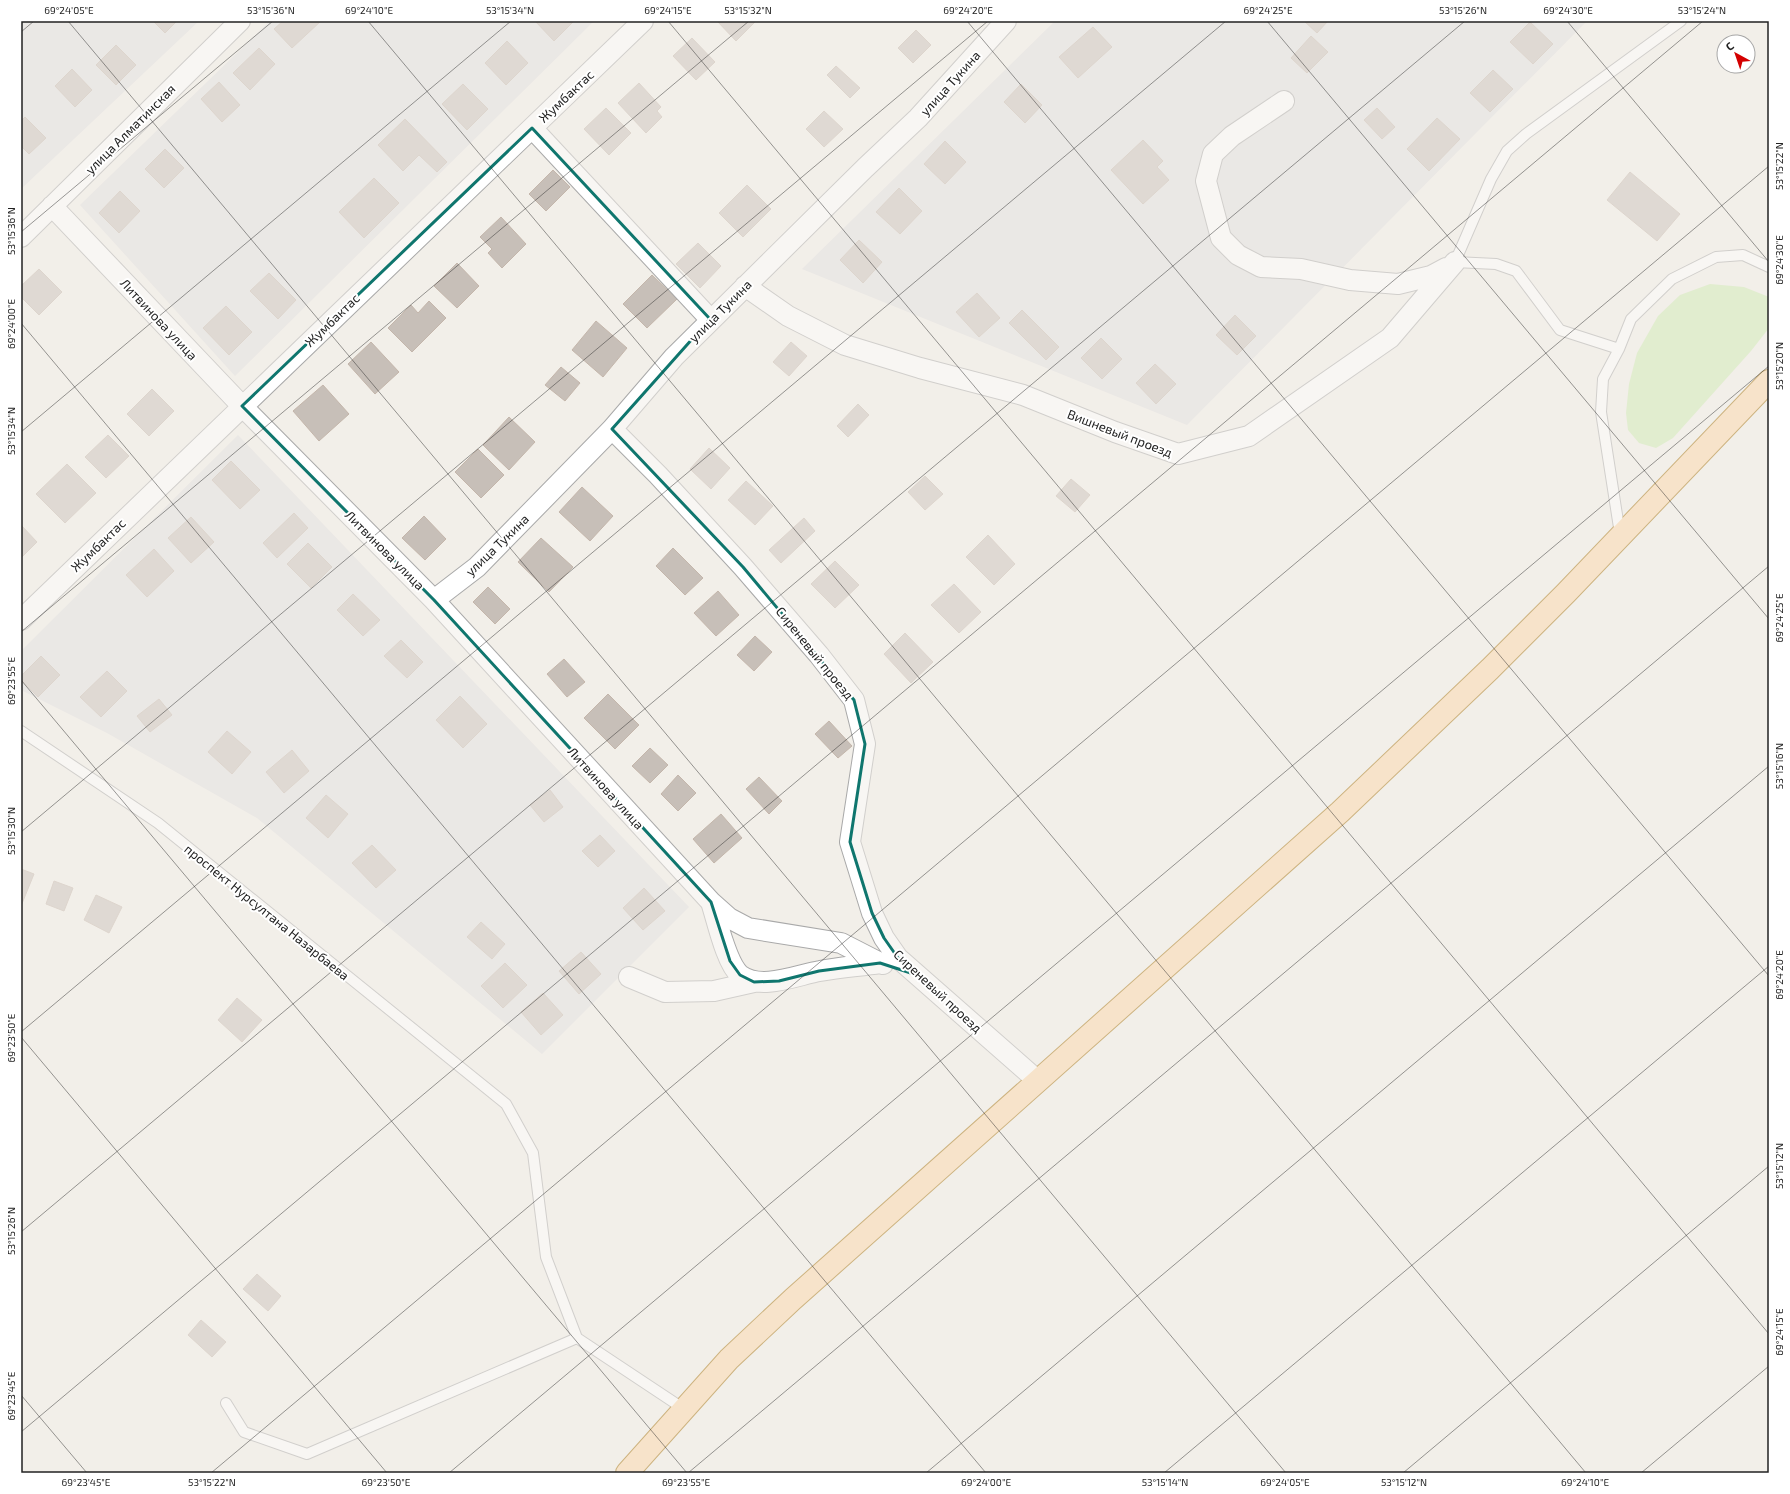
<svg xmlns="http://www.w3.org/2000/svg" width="1790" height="1494" font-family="'Exo 2',sans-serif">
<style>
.residential{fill:#e0dfdf}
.grass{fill:#cdebb0}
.building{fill:#c7bfb8;stroke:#c4b6ab}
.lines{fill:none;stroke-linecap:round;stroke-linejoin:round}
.service-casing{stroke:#a9a9a9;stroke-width:12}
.minor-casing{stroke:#a9a9a9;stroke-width:22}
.primary-casing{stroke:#a06b00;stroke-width:24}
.service{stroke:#fff;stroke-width:10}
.minor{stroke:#fff;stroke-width:20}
.primary{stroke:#fcd6a4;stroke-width:22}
.marked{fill:none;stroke:#0f766e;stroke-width:3;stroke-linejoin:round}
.ticks{fill:none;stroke:#222;stroke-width:1;stroke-opacity:0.45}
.labels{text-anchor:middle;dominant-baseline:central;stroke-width:4;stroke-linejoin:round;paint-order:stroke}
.street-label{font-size:13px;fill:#222;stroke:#fff}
.neatline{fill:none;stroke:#222;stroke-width:1.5}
.ticks-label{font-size:10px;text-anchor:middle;fill:#222}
</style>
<rect width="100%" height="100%" fill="#f2efe9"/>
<path class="residential" d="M21,21H199L21,189Z
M270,21H594L235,376L80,205Z
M1055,21H1587L1187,425L802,269Z
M238,435L689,907L542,1054L257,818L107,733L21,690V651Z"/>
<path class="grass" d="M1710,284L1744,287L1769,297V328L1751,351L1673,438L1656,448L1639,443L1628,430L1626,413L1629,384L1637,353L1658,316L1680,295Z"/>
<path class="building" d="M153,21H177L165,33Z
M283,21H321L292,48L274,29Z
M535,21H573V22L554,41Z
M717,21H756L736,41Z
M1304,21H1328L1317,33Z
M1530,22L1553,44L1533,64L1510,42Z
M1093,27L1112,47L1078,78L1059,57Z
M916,30L931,45L913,63L898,48Z
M1311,36L1328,52L1307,73L1291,58Z
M692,38L715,62L696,80L673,56Z
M507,41L528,63L506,85L485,63Z
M116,45L136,65L116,85L96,65Z
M259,48L275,64L250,90L233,73Z
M836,66L860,88L850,98L827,75Z
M72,69L92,90L75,107L55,86Z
M1493,70L1513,89L1490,112L1470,93Z
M219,82L240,105L222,122L201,99Z
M639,83L661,107L657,111L662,117L646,133L618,103Z
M463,84L488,109L467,130L442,104Z
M1021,84L1042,105L1025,123L1004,102Z
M606,108L631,133L609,155L584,129Z
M1377,108L1395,127L1382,139L1364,120Z
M824,111L843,129L824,147L806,129Z
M25,117L46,138L29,154L21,146V121Z
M1437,118L1460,139L1429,171L1407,149Z
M405,119L447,162L437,172L419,155L403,171L378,145Z
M1143,140L1163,161L1157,167L1169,180L1143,204L1111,170Z
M945,141L966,162L945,184L924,164Z
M165,149L184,168L164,188L145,169Z
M553,170L570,187L546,211L529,194Z
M1630,172L1680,214L1657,241L1607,200Z
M374,178L399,203L364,238L339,212Z
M747,185L771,209L743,237L719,213Z
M899,188L922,211L900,234L876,212Z
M120,191L140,211L119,233L99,213Z
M501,217L526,244L502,268L488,253L492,249L480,237Z
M859,240L882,262L863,283L840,260Z
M698,243L721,266L700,288L676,264Z
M457,263L479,286L457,308L434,286Z
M39,269L62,292L39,315L21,297V286Z
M269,273L296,300L278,319L250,291Z
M652,275L677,299L647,328L623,304Z
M977,293L1000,318L979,337L956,312Z
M429,301L446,318L412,352L388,328L411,305L418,313Z
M226,306L252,332L229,355L203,328Z
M1022,310L1059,347L1046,360L1009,323Z
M1235,315L1256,336L1237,355L1216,335Z
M596,321L627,348L603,377L572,350Z
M1101,338L1122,359L1102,379L1081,358Z
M371,342L399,372L375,394L348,364Z
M791,342L807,356L789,376L773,362Z
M1155,364L1176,384L1156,404L1136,383Z
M561,367L580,383L565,401L545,385Z
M323,385L349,414L319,441L293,411Z
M152,389L174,411L149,436L127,414Z
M858,404L869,415L848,437L837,426Z
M509,417L535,442L509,470L483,445Z
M108,435L129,456L106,478L85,457Z
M709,448L730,468L711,489L690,469Z
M478,449L504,475L481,498L455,472Z
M231,461L260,490L240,509L212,480Z
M67,464L96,493L65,523L36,494Z
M925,476L943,494L925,510L908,492Z
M1071,479L1090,495L1075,512L1056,496Z
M746,481L773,506L755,525L728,500Z
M582,487L613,516L590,541L559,512Z
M294,513L308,528L277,558L263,543Z
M424,516L446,539L425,560L402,538Z
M191,517L214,542L191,563L168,538Z
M804,518L815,531L781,563L769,550Z
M21,525L37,542L21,558Z
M988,535L1015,564L994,585L966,557Z
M541,538L573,567L549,592L518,562Z
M308,543L332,567L311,588L287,564Z
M673,548L703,578L685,595L656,566Z
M154,549L174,571L147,597L126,575Z
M835,561L859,585L835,608L811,584Z
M954,584L981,612L959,633L931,605Z
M488,587L510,609L495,624L473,602Z
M718,591L739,615L716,636L694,613Z
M353,594L380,620L363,636L337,610Z
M905,633L933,662L911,683L884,654Z
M755,636L772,652L754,671L737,655Z
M401,640L423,662L407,678L384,656Z
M41,656L60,675L38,697L21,680V676Z
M564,659L585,682L567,697L547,674Z
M107,671L127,691L101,717L80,697Z
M608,694L639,725L615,749L584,718Z
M460,696L487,724L463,748L436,720Z
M159,699L172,715L150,732L137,716Z
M829,721L852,746L838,758L815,734Z
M227,731L251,752L232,774L208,752Z
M650,748L668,765L650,783L632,766Z
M292,750L309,771L284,793L266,772Z
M678,775L696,793L678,811L661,794Z
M759,777L782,801L769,814L746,789Z
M550,790L563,807L544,822L530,805Z
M326,795L348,814L328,838L306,818Z
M721,814L742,838L714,863L693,839Z
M600,835L615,851L598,867L582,851Z
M372,845L396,870L376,888L352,863Z
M21,869L34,874L21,906Z
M54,881L73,888L64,911L46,904Z
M644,888L665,911L643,930L623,908Z
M96,895L122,907L109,933L84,920Z
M481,922L505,944L492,959L467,937Z
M581,952L601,974L579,994L559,971Z
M505,963L527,985L503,1008L481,986Z
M543,993L563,1015L541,1035L521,1012Z
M237,998L262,1020L242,1042L218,1020Z
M257,1274L281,1296L268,1311L243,1289Z
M201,1320L226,1342L212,1357L188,1335Z"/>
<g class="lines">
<g class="service-casing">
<path id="service" d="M1619,349L1560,330L1516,271L1496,264L1455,262L1491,179L1507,151L1526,134L1681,21
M1620,534L1601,412L1603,379L1619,349L1631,319L1672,279L1716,257L1743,255L1769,267
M21,731L158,823L506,1104L533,1153L546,1257L577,1338L684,1409
M226,1403L244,1432L307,1454L577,1338"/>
</g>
<g class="minor-casing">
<path id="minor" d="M1284,101L1232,136L1213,154L1206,181L1221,238L1238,255L1261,267L1301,269L1350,280L1398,284L1431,276L1446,268
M532,128L710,319
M52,206L242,406L434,600L711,902L729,918L748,928L841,943L880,963
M21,237L240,21
M745,286L788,316L845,345L920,368L1023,395L1115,432L1178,454L1249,436L1390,338L1455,262
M612,429L658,475L743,567L819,655L854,700L865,744L850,842L872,913L884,938L898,958L1038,1081
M434,600L477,567L612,429L674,357L865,168L918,118L1006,21
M21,620L643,21
M711,902C717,920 726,963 740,975C761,991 797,975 820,971C840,967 860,966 880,963L883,964
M629,977L665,992L714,991L754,982"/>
</g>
<g class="primary-casing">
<path id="primary" d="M627,1473L729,1359L793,1299L1340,812L1490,669L1566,593L1769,381"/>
</g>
<use href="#service" class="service"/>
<use href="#minor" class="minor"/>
<use href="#primary" class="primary"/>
</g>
<path d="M0 0H1790V1494H0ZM532,128L710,319L612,429L743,567L854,700L865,744L850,842L872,913L884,938L898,958L920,976L880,963L819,971L779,981L754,982L740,975L730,961L711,902L434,600L242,406Z" fill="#f2efe9" fill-opacity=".55" fill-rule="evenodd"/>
<path class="marked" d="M532,128L710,319L612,429L743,567L854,700L865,744L850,842L872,913L884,938L898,958L920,976L880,963L819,971L779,981L754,982L740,975L730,961L711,902L434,600L242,406Z"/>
<path class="ticks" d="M68,21L1286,1473M368,21L1586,1473M668,21L1769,1334M967,21L1769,976M1267,21L1769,619M1567,21L1769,262M21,32L34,21M21,232L273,21M21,323L986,1473M21,432L511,21M21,632L749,21M21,680L687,1473M21,832L988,21M21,1032L1226,21M21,1037L387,1473M21,1232L1465,21M21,1395L87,1473M21,1432L1703,21M211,1473L1769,166M449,1473L1769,366M688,1473L1769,566M926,1473L1769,766M1164,1473L1769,966M1403,1473L1769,1166M1641,1473L1769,1366"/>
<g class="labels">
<g class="street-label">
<text transform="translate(950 83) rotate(-48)">улица Тукина</text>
<text transform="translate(566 96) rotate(-43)">Жумбактас</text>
<text transform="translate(130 129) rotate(-45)">улица Алматинская</text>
<text transform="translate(720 311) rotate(-45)">улица Тукина</text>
<text transform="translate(159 319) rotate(47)">Литвинова улица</text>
<text transform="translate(332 320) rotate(-44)">Жумбактас</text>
<text transform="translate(1120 433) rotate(21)">Вишневый проезд</text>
<text transform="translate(98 545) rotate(-44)">Жумбактас</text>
<text transform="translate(497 545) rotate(-44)">улица Тукина</text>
<text transform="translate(385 550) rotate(45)">Литвинова улица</text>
<text transform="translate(815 653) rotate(51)">Сиреневый проезд</text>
<text transform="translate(606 788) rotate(48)">Литвинова улица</text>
<text transform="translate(267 912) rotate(39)">проспект Нурсултана Назарбаева</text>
<text transform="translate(938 991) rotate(43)">Сиреневый проезд</text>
</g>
</g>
<rect width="1790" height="1494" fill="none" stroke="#ffffff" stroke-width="44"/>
<g transform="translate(1736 54) rotate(320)"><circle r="19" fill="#ffffff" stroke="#a7a7a7"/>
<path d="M0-3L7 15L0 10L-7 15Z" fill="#d40000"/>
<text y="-6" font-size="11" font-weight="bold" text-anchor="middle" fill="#222222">С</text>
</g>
<rect x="22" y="22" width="1746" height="1450" class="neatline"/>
<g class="ticks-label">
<text x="69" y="14">69°24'05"E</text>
<text x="271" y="14">53°15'36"N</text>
<text x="369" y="14">69°24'10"E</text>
<text x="510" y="14">53°15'34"N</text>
<text x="668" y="14">69°24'15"E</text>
<text x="748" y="14">53°15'32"N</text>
<text x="968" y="14">69°24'20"E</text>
<text x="1268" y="14">69°24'25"E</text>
<text x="1463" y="14">53°15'26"N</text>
<text x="1568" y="14">69°24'30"E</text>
<text x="1702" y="14">53°15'24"N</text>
<text transform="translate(1779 166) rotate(-90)" y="4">53°15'22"N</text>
<text transform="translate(11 231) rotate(-90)" y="4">53°15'36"N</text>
<text transform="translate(1779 260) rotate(-90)" y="4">69°24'30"E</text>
<text transform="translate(11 324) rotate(-90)" y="4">69°24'00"E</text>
<text transform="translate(1779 366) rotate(-90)" y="4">53°15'20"N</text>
<text transform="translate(11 431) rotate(-90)" y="4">53°15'34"N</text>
<text transform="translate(1779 618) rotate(-90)" y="4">69°24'25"E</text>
<text transform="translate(11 681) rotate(-90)" y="4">69°23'55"E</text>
<text transform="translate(1779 766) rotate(-90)" y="4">53°15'16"N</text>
<text transform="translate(11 831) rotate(-90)" y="4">53°15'30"N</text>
<text transform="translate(1779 975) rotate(-90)" y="4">69°24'20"E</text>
<text transform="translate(11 1038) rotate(-90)" y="4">69°23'50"E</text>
<text transform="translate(1779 1166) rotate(-90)" y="4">53°15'12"N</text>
<text transform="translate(11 1231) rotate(-90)" y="4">53°15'26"N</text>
<text transform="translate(1779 1332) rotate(-90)" y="4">69°24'15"E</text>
<text transform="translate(11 1396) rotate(-90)" y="4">69°23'45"E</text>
<text x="86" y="1486">69°23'45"E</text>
<text x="212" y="1486">53°15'22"N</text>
<text x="386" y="1486">69°23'50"E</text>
<text x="686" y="1486">69°23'55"E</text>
<text x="986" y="1486">69°24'00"E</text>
<text x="1165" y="1486">53°15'14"N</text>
<text x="1285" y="1486">69°24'05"E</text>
<text x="1404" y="1486">53°15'12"N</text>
<text x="1585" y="1486">69°24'10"E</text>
</g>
</svg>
